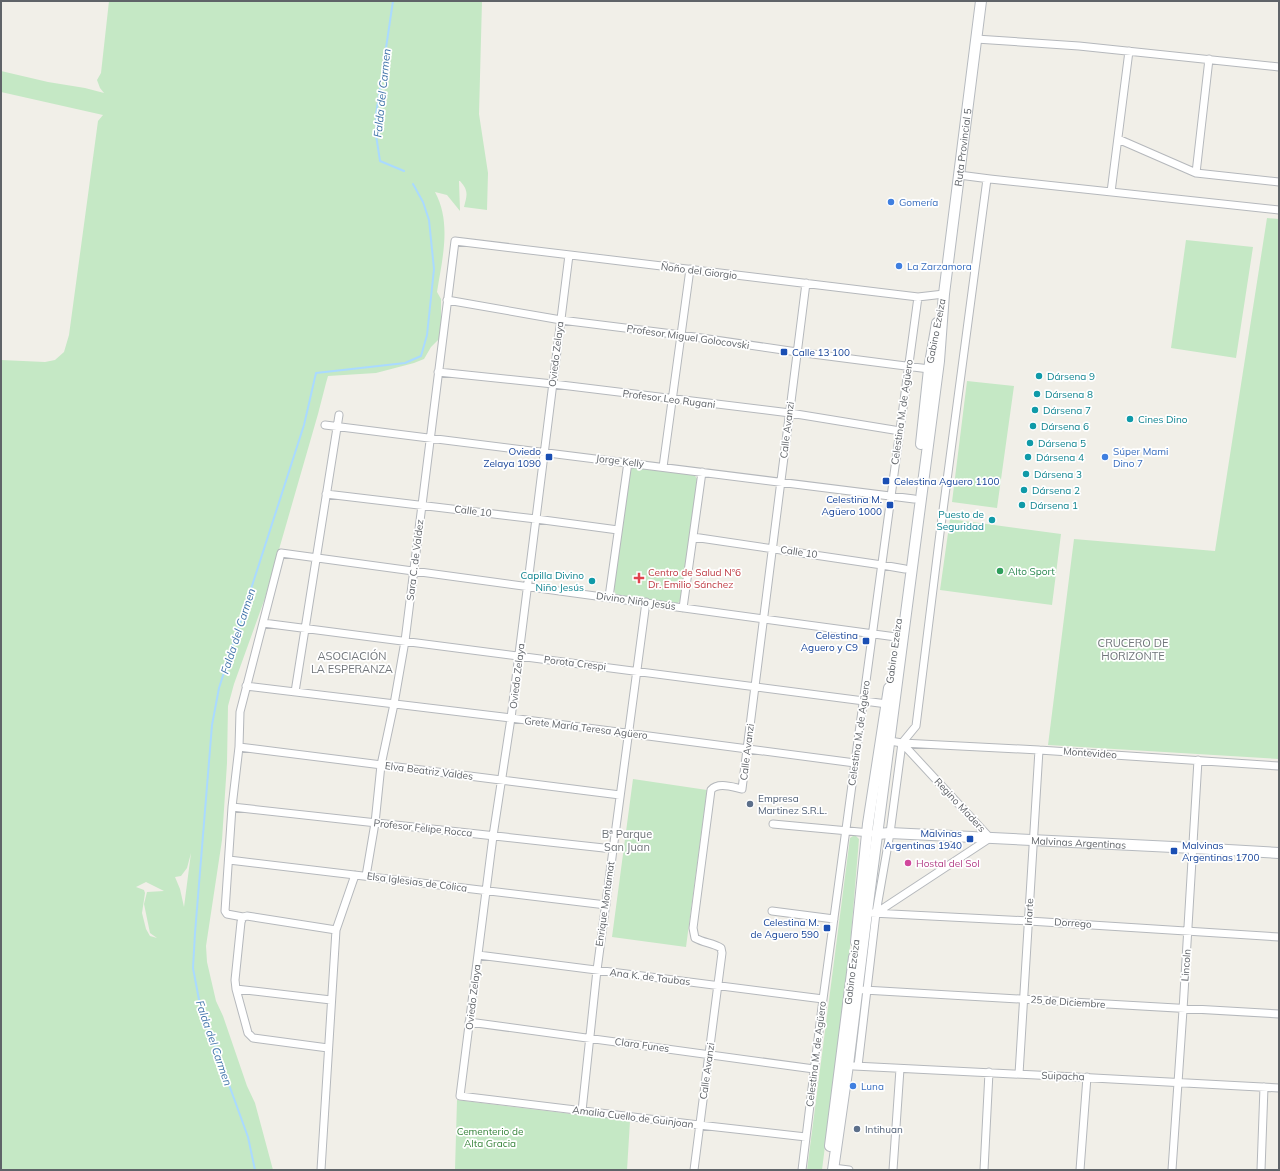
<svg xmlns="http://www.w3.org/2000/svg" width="1280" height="1171" font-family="Mulish,sans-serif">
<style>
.green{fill:#c5e8c5;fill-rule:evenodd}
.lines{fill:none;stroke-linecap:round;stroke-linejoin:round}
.stream{stroke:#aadaff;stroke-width:2}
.street-casing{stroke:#b5b8bc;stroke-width:9}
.secondary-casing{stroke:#b6babf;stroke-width:12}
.street{stroke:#fff;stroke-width:7}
.secondary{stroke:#fff;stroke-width:10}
.shop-dot{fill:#3f7fe0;stroke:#fff;stroke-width:1.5}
.transit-dot{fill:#1a4fb4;stroke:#fff;stroke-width:1.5}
.culture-dot{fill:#0f9aa8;stroke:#fff;stroke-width:1.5}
.leisure-dot{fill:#2e9e5b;stroke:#fff;stroke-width:1.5}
.health-dot{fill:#e0444e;stroke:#fff;stroke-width:1.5}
.service-dot{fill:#5c6f8a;stroke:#fff;stroke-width:1.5}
.hotel-dot{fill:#d1479c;stroke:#fff;stroke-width:1.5}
.labels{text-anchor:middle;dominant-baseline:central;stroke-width:3.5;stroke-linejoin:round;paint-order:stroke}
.street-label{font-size:10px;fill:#5f6368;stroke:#fff}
.shop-label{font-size:10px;fill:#366cbe;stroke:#fff;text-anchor:start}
.transit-label{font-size:10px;fill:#164399;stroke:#fff;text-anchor:end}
.culture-label{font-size:10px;fill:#0d838f;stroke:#fff;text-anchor:start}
.leisure-label{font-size:10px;fill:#27864d;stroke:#fff;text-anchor:start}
.health-label{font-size:10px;fill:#be3a42;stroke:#fff;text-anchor:start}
.service-label{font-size:10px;fill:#4e5e75;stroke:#fff;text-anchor:start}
.hotel-label{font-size:10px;fill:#b23c85;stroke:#fff;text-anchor:start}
.park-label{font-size:10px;fill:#348238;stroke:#fff}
.water-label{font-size:11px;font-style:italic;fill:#4174aa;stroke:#fff}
.neighbourhood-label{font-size:11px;fill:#70757a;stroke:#fff}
</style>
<rect width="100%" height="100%" fill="#f1efe8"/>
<path class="green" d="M109,1H482L479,114L488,173L487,210L464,207C467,195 469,191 460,181H459L460,211L447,195L435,192C452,223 442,260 437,292L441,299V337L431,347L424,359L414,363L376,373L328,376L326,383L318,414L265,598L234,684L228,706L227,763L222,840L206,946L207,962L216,1001L223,1016L247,1086L255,1103L273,1170H1V360L45,362L55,360L64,352L69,335L98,121L103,115L1,92V71L48,82L85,88L104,93L100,88L97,80L101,73ZM191,853L184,907L180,889L175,877L181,876L187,868ZM146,882L164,891L147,892L144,904L150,933L157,938L150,936L146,929L142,913L145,893L144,890L136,887Z
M1267,218L1279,219V759L1048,745L1074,539L1215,551Z
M1186,240L1253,247L1236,358L1171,348Z
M967,381L1014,386L997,508L952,502Z
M634,466L691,473L695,476L697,479L682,598L679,602L675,605L619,596L615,593L614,589L630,469Z
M950,519L1061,534L1052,605L940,590Z
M633,779L707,790L686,947L612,937Z
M853,836H856L859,839L850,947L822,1170H807L850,838Z
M457,1100L630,1121L627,1170H455Z"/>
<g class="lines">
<path class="stream" d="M393,1L376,115V135L380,161L404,171
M255,1170L248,1137L200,1005L193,968L195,933L212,725L219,688L304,425L316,373L405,363L421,356L427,335L434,269L429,220L423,202L413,184"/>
<g class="street-casing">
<path id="street" d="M976,39L1079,46L1279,67
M1118,139L1196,173L1279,182
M1196,173L1209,59
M959,175L990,179L1279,210
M1111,192L1129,51
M569,255L511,718L493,836L460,1096L699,1125L806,1137
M447,300L561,320L681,335L797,352L929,369
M438,372L553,384L790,413L900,431
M325,425L914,499
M663,467L690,269
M326,494L536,519L618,530
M693,537L882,565L905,569
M609,597L628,462
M683,608L702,472
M263,623L887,704
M246,686L511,718L855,763
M295,692L339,415
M890,741L902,743L1039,750L1279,766
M239,747L620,795
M232,807L613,849
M773,824L870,833
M229,860L606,905
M366,876L375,823L381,765L394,704L405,641L455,241L918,297L944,294
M772,911L834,919
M872,913L1029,921L1279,937
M876,913L990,838L902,743
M243,917L241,922L235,980L236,989L331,1000
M336,930L247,916L243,917L227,914L225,911L232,807L239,747L240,712L281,553L896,637
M478,955L823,999
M236,989L248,1033L253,1038L328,1048
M864,990L1279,1014
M469,1022L814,1069
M854,1066C996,1073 1137,1080 1279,1088
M858,1066L876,913L890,833L902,743L916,726L940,533L987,179
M1019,1074L1039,750
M582,1111L597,970L646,602
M833,1168L849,1170
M321,1170L336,930L355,875
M694,1170L722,953L721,948C713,943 704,943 695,938L693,928L711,790C718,782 732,787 742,789L806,283
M802,1170L823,999L918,297
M893,1170L900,1069
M984,1170L989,1072
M1080,1170L1087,1077
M1172,1170L1183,1010L1198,760
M1261,1170L1264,1087"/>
</g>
<g class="secondary-casing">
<g id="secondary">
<path d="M921,444L929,369L937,323"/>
<path id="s1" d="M877,834L890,833L1193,848L1279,853"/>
<path d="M856,942L868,824L889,688"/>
<path d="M830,1146L854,957"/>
<path id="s2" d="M833,1170L848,1065L868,904L939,361L944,294L981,1"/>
</g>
</g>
<use href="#street" class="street"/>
<use href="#secondary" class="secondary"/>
</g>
<g class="shop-dot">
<circle cx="891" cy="202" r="4"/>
<circle cx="899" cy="266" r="4"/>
<circle cx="1105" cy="457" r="4"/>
<circle cx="853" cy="1086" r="4"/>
</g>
<g class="transit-dot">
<rect x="780" y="348" width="8" height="8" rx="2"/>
<rect x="545" y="453" width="8" height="8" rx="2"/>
<rect x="882" y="477" width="8" height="8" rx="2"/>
<rect x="886" y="501" width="8" height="8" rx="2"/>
<rect x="862" y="637" width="8" height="8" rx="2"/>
<rect x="966" y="835" width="8" height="8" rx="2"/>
<rect x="1170" y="847" width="8" height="8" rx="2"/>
<rect x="823" y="924" width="8" height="8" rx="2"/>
</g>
<g class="culture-dot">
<circle cx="1039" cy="376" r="4"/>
<circle cx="1037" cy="394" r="4"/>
<circle cx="1035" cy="410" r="4"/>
<circle cx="1130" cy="419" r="4"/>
<circle cx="1033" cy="426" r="4"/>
<circle cx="1030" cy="443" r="4"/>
<circle cx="1028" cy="457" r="4"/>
<circle cx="1026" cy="474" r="4"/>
<circle cx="1024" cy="490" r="4"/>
<circle cx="1022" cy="505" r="4"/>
<circle cx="992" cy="520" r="4"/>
<circle cx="592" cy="581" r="4"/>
</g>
<circle class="leisure-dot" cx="1000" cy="571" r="4"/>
<path class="health-dot" d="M637 572h4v4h4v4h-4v4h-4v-4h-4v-4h4z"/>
<g class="service-dot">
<circle cx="750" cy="804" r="4"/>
<circle cx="857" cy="1129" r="4"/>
</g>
<circle class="hotel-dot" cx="908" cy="863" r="4"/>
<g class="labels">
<g class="street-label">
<text stroke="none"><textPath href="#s2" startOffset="1031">Ruta Provincial 5</textPath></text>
<text transform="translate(699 271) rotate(7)">Ñoño del Giorgio</text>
<text transform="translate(936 331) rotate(-79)">Gabino Ezeiza</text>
<text transform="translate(688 337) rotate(8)">Profesor Miguel Golocovski</text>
<text transform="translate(556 354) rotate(-83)">Oviedo Zelaya</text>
<text transform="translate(669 399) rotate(7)">Profesor Leo Rugani</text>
<text transform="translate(902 412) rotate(-82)">Celestina M. de Agüero</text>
<text transform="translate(787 430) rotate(-83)">Calle Avanzi</text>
<text transform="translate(620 461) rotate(7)">Jorge Kelly</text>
<text transform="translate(473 511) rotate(7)">Calle 10</text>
<text transform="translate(799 552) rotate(8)">Calle 10</text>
<text transform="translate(415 560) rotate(-83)">Sara C. de Valdez</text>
<text transform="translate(636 601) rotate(8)">Divino Niño Jesús</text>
<text transform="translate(894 651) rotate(-82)">Gabino Ezeiza</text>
<text transform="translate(575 663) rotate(7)">Porota Crespi</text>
<text transform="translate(517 676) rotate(-83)">Oviedo Zelaya</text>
<text transform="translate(586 728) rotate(7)">Grete María Teresa Agüero</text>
<text transform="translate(859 733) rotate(-82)">Celestina M. de Agüero</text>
<text transform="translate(747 752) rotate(-83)">Calle Avanzi</text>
<text transform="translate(1090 753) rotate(4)">Montevideo</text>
<text transform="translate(429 771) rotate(7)">Elva Beatriz Valdes</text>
<text transform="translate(960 805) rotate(47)">Regino Maders</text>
<text transform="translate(423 828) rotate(6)">Profesor Felipe Rocca</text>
<text stroke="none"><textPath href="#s1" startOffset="202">Malvinas Argentinas</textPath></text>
<text transform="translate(417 882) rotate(7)">Elsa Iglesias de Colica</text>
<text transform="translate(605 904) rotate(-82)">Enrique Montamat</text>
<text transform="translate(1029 912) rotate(-87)">Iriarte</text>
<text transform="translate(1073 923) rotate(4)">Dorrego</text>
<text transform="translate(1186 965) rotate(-86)">Lincoln</text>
<text transform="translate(852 972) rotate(-83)">Gabino Ezeiza</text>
<text transform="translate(650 977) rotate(7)">Ana K. de Taubas</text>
<text transform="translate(473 997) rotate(-83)">Oviedo Zelaya</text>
<text transform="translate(1068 1002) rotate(4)">25 de Diciembre</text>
<text transform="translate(642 1045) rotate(8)">Clara Funes</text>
<text transform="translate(816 1054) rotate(-83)">Celestina M. de Agüero</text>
<text transform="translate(707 1071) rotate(-82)">Calle Avanzi</text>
<text transform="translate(1063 1076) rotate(2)">Suipacha</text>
<text transform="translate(633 1117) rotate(7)">Amalia Cuello de Guinjoan</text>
</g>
<g class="shop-label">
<text x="899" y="202">Gomería</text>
<text x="907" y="266">La Zarzamora</text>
<text x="1113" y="451">Súper Mami<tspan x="1113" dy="12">Dino 7</tspan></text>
<text x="861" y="1086">Luna</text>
</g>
<g class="transit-label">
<text x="792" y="352" text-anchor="start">Calle 13 100</text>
<text x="541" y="451">Oviedo<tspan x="541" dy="12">Zelaya 1090</tspan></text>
<text x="894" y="481" text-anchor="start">Celestina Aguero 1100</text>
<text x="882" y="499">Celestina M.<tspan x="882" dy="12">Agüero 1000</tspan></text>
<text x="858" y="635">Celestina<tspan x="858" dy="12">Aguero y C9</tspan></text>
<text x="962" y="833">Malvinas<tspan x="962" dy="12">Argentinas 1940</tspan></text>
<text x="1182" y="845" text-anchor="start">Malvinas<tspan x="1182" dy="12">Argentinas 1700</tspan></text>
<text x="819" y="922">Celestina M.<tspan x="819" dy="12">de Aguero 590</tspan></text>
</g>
<g class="culture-label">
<text x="1047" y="376">Dársena 9</text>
<text x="1045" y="394">Dársena 8</text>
<text x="1043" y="410">Dársena 7</text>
<text x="1138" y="419">Cines Dino</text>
<text x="1041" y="426">Dársena 6</text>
<text x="1038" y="443">Dársena 5</text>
<text x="1036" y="457">Dársena 4</text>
<text x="1034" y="474">Dársena 3</text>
<text x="1032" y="490">Dársena 2</text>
<text x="1030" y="505">Dársena 1</text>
<text x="984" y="514" text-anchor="end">Puesto de<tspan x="984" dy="12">Seguridad</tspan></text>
<text x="584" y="575" text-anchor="end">Capilla Divino<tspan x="584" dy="12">Niño Jesús</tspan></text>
</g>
<g class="leisure-label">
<text x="1008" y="571">Alto Sport</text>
</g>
<g class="health-label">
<text x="648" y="572">Centro de Salud Nº6<tspan x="648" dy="12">Dr. Emilio Sánchez</tspan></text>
</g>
<g class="service-label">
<text x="758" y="798">Empresa<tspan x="758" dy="12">Martinez S.R.L.</tspan></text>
<text x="865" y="1129">Intihuan</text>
</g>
<g class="hotel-label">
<text x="916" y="863">Hostal del Sol</text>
</g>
<g class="park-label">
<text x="490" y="1131">Cementerio de<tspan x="490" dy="12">Alta Gracia</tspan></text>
</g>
<g class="water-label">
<text transform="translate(382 93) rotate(-84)">Falda del Carmen</text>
<text transform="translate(238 631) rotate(-72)">Falda del Carmen</text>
<text transform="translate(214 1043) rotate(71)">Falda del Carmen</text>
</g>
<g class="neighbourhood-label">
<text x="1133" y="643">CRUCERO DE<tspan x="1133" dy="13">HORIZONTE</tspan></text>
<text x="352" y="656">ASOCIACIÓN<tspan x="352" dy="13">LA ESPERANZA</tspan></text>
<text x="627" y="834">Bª Parque<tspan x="627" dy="13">San Juan</tspan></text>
</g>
</g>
<rect width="1280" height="1171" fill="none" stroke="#5f6368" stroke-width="4"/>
</svg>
